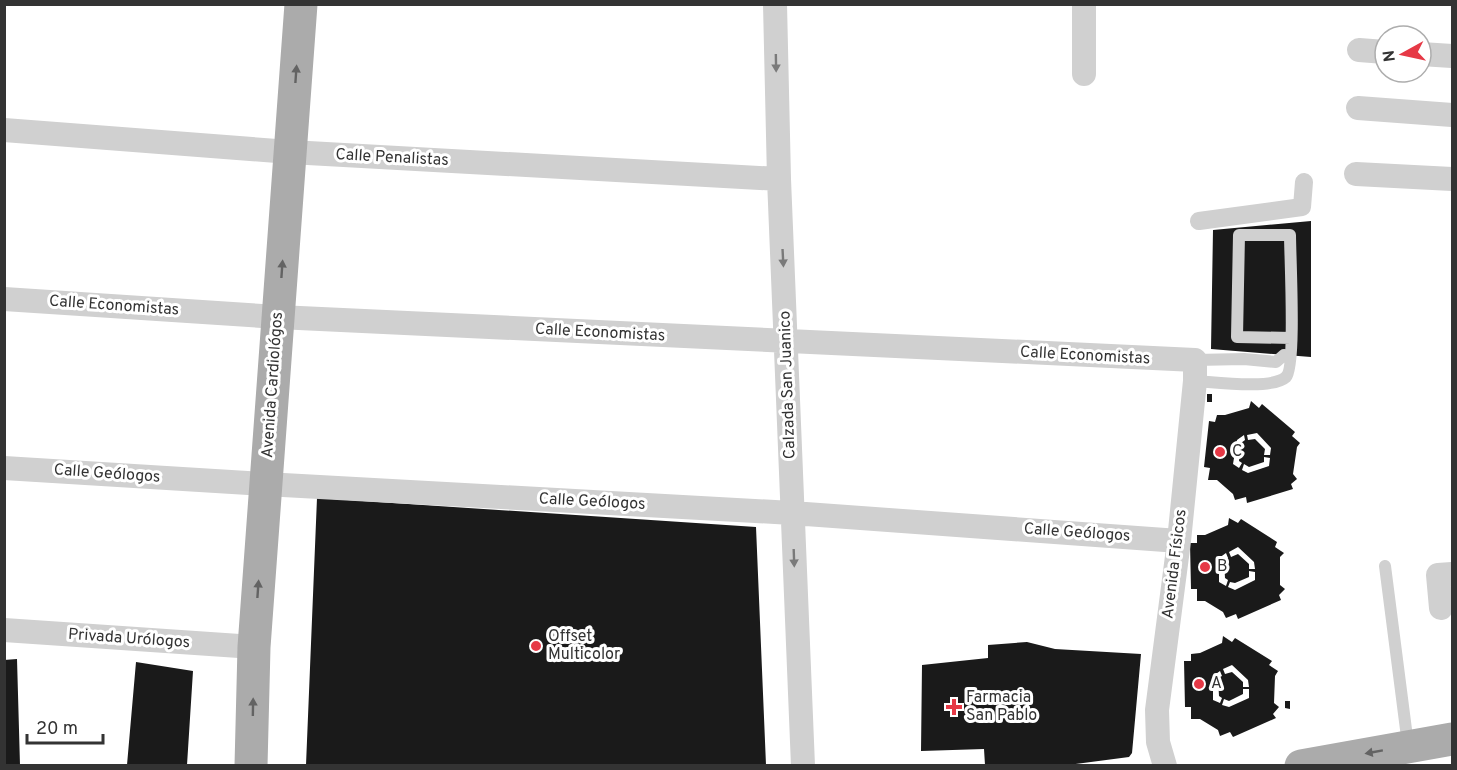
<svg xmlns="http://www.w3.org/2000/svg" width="1457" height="770" font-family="Overpass,sans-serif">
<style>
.building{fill:#1a1a1a;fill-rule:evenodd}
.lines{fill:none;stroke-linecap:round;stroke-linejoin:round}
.service{stroke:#d0d0d0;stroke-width:12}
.pedestrian{stroke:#d0d0d0;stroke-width:18}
.minor{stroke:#d0d0d0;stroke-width:24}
.primary{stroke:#ababab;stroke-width:33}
.oneway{fill:#7a7a7a}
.oneway2{fill:#636363}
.poi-dot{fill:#e63946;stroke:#fff;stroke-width:2}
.labels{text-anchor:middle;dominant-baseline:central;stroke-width:6;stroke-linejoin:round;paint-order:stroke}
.street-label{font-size:16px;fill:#333;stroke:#fff}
.poi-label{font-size:16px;fill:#333;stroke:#fff;text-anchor:start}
</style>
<rect width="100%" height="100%" fill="#fff"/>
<path class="building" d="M1311,221V357L1211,349L1213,230Z
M1207,394H1212V402H1207Z
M1251,401L1259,408L1262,404L1295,432L1292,436L1300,443L1297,447L1293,474L1297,479L1291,484L1293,489L1247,503L1246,497L1235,500L1233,494L1217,480H1208L1210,468L1204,467L1209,421L1215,422L1217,415H1225L1249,408ZM1257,433L1271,448L1270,455H1264L1265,449L1255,439L1248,440L1247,435ZM1244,435L1245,440L1241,443L1239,461L1242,463L1239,468L1233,464L1237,440ZM1264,457L1270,458L1269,466L1248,473L1242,470L1244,464L1249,467L1264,462Z
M317,498L756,527L766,765H306Z
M1229,518L1238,523L1241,519L1277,542L1275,547L1284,553L1280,557V585L1285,589L1279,595L1281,600L1238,619L1236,614L1226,618L1223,612L1205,601H1197V589H1191L1190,543H1197V535H1205L1228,525ZM1238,547L1254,562L1255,569H1249V564L1238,554L1231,557L1229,552ZM1226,553L1228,558L1224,560L1225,578L1228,580L1226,586L1219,582V558ZM1249,571L1255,572V580L1235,590L1228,587L1230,582L1235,583L1249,577Z
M1223,636L1232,642L1235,638L1272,661L1269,665L1278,671L1275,676L1274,703L1279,707L1273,714L1276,718L1233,737L1230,732L1220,736L1218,730L1200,719H1191V707H1185L1184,661H1191V654L1200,653L1222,643ZM1232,665L1248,680L1249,687H1243V682L1232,672L1225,674L1223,669ZM1220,671L1222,676L1218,678L1219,696L1222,698L1220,703L1213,700V676ZM1243,689H1249V698L1229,707L1222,705L1224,699L1229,701L1243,694Z
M1027,642L1055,649L1141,654L1132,753L1129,757L1068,765H985L984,749L921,751L922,665L988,658V645Z
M17,659L20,765H4V660Z
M136,662L193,671L187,765H127Z
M1285,701H1290V709L1285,708Z"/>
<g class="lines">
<path class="service" d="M1195,360L1244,359L1276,362L1284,355
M1195,381C1214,382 1272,390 1286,377C1296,368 1290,255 1290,235H1239L1237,337L1291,338
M1385,566L1408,745"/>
<path class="pedestrian" d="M1199,221L1302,207L1304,182"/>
<path class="minor" d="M775,4L779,179L803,766
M1359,50L1385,52
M1421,54L1452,56
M1084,74V4
M1358,108L1452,115
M4,130L290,152L779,179
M1356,174L1452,179
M4,299L278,317L1195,360V381L1179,541L1157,710L1158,742L1165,766
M4,468L265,484L792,513L1179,541
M1441,608L1438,575L1452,574
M4,630L254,647"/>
<path class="primary" d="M251,766L254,647L301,4
M1301,766L1452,739"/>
</g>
<defs><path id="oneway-solid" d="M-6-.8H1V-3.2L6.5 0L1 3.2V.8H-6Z" transform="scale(1.5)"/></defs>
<g class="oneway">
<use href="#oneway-solid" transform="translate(776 63) rotate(89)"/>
<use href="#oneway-solid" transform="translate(783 258) rotate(87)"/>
<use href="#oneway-solid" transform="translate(794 558) rotate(88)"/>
</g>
<g class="oneway2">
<use href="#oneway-solid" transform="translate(296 74) rotate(-86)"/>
<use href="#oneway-solid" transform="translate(282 269) rotate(-86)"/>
<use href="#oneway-solid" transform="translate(258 589) rotate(-86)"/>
<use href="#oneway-solid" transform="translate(253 707) rotate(-89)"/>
<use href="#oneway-solid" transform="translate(1374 752) rotate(170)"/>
</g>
<g class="poi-dot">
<circle cx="1220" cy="452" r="6"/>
<circle cx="1205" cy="567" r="6"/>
<circle cx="536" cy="646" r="6"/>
<circle cx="1199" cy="684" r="6"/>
<path d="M951 698h6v6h6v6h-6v6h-6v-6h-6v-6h6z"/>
</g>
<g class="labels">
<g class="street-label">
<text transform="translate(392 158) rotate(3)">Calle Penalistas</text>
<text transform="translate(114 306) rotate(4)">Calle Economistas</text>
<text transform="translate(600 333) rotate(3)">Calle Economistas</text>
<text transform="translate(1085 356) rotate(3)">Calle Economistas</text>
<text transform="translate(273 385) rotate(-86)">Avenida Cardiológos</text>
<text transform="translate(788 385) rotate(-92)">Calzada San Juanico</text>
<text transform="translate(107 474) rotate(4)">Calle Geólogos</text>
<text transform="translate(592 502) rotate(3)">Calle Geólogos</text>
<text transform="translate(1077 533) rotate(4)">Calle Geólogos</text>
<text transform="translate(1175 564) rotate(-83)">Avenida Físicos</text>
<text transform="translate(129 639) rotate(4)">Privada Urólogos</text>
</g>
<g class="poi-label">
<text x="1232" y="452">C</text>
<text x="1217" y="567">B</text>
<text x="548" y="637">Offset<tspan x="548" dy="18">Multicolor</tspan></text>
<text x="1211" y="684">A</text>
<text x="966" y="698">Farmacia<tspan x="966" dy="18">San Pablo</tspan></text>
</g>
</g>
<rect width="1457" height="770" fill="none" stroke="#333333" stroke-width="12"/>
<g transform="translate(1403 54) rotate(262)"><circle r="28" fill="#ffffff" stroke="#adadad" stroke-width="1.5"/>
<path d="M0-4.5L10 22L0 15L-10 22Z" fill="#e63946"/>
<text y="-9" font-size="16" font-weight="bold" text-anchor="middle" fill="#333333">N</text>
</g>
<path d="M27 734v9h76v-9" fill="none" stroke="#333333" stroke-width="3"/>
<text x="36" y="734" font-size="18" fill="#333333" stroke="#ffffff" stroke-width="4.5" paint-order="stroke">20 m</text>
</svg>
